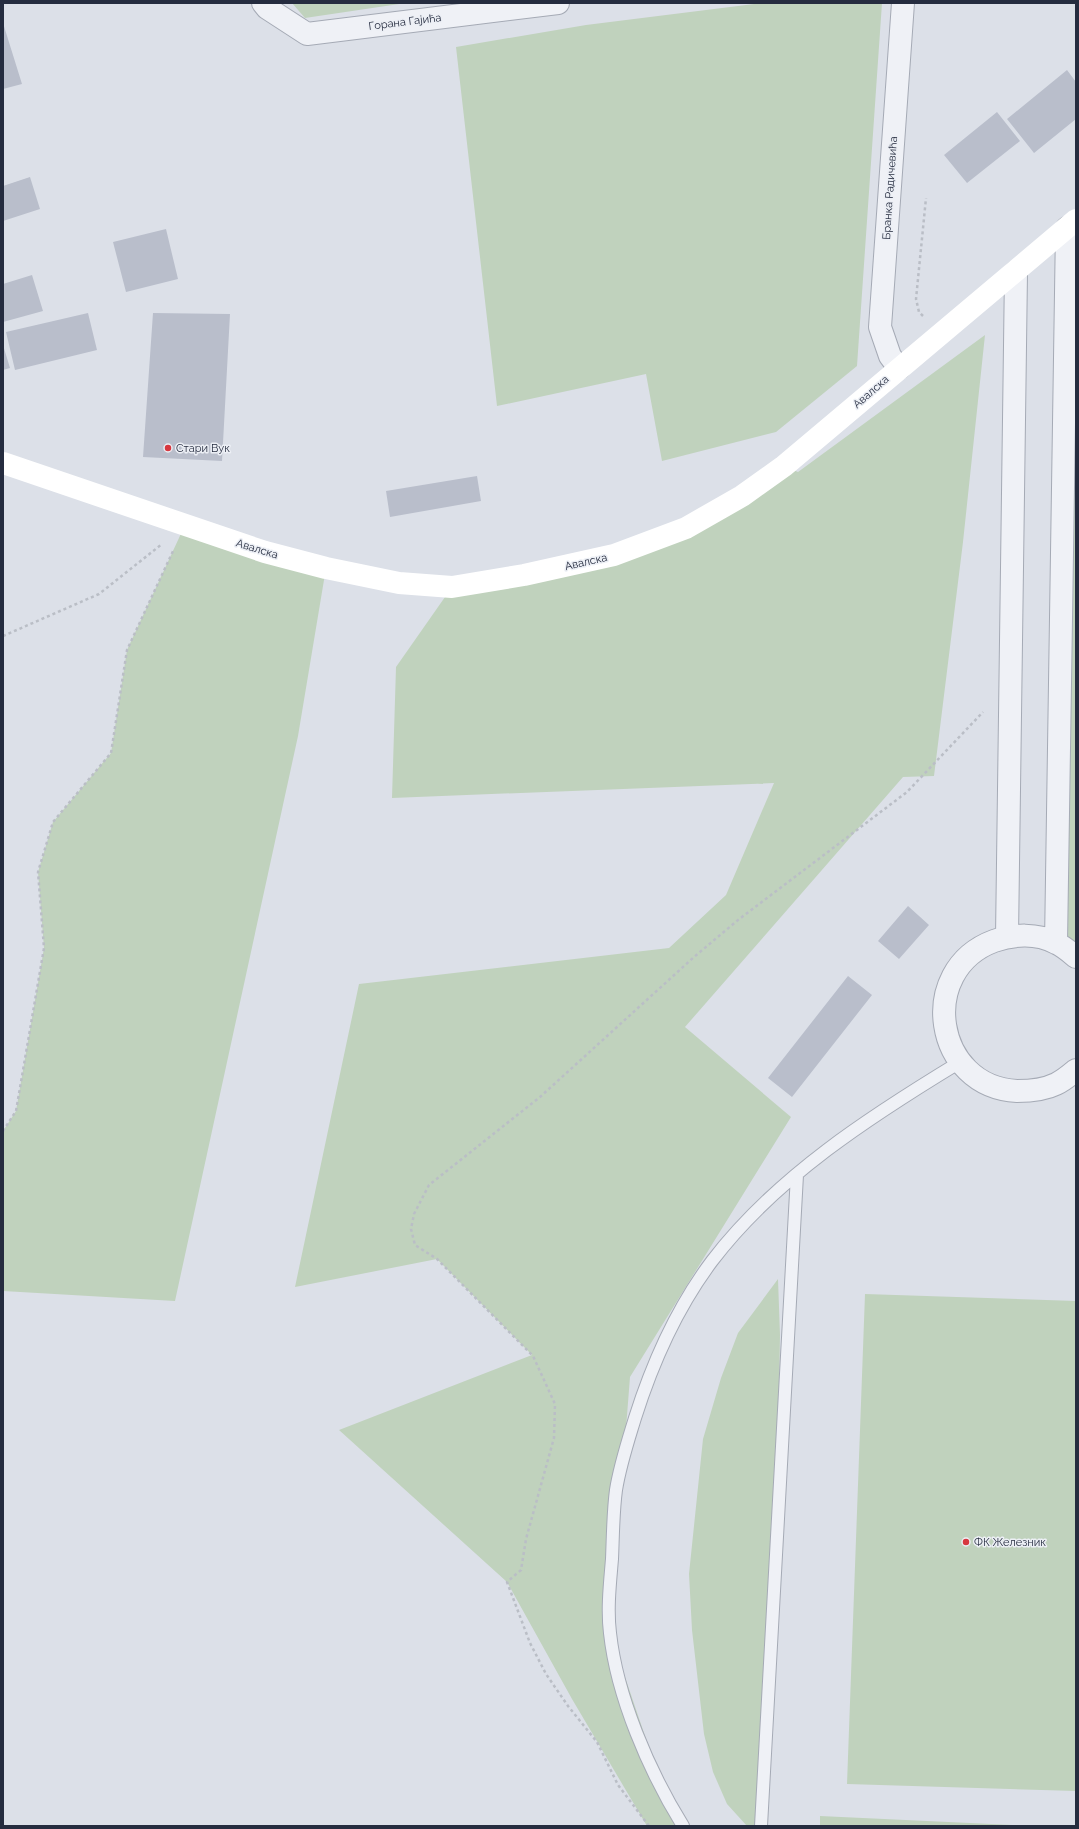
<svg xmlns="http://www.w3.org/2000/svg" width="1079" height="1829" font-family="Raleway,sans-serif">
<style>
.green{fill:#c0d2bd}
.building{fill:#b9becb}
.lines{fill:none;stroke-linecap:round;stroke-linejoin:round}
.lane-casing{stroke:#a5aab5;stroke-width:14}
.street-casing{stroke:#a5aab5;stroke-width:24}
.path{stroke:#babec6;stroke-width:2.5;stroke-dasharray:3 3;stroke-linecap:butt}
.lane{stroke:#eff1f6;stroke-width:12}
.street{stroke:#eff1f6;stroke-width:22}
.secondary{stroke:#fff;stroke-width:22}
.poi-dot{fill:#d7373f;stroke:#eceff5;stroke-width:1.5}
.labels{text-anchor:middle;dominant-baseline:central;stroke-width:3;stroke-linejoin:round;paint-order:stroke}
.street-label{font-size:11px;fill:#252c3f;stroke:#eceff5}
.poi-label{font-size:11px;fill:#252c3f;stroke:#eceff5;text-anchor:start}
</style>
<rect width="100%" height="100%" fill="#dce0e8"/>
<path class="green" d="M292,3H406L305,18Z
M762,3H882L857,366L776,432L662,461L646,374L497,406L456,47L586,25Z
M1076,249V952L1056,943Z
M985,335L963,542L934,776L903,777L685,1027L791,1117L630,1377L610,1633L662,1786L689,1826H647L572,1699L507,1582L339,1430L532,1355L437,1259L295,1287L359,984L669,948L726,895L774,783L392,798L396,667L452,587L614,555L784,466L798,472Z
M185,525L326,568L298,736L175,1301L3,1291V1131L16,1111L44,948L38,872L53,822L111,753L127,650Z
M778,1279L780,1335L779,1396L755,1826H747L727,1804L713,1772L704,1734L692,1630L689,1574L703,1439L721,1378L738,1333Z
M865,1294L1076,1301V1791L847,1784Z
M820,1816L1032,1826H820Z"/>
<path class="building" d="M3,23L22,84L3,89Z
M1067,70L1076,82V119L1034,153L1007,119Z
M997,112L1020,141L967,183L944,155Z
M30,177L40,209L3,221V186Z
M166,229L178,279L126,292L113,242Z
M32,275L43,311L3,322V284Z
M88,313L97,350L15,370L6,332Z
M153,313L230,314L222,461L143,457Z
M3,345L10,368L3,370Z
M477,476L481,501L390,517L386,491Z
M908,906L929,925L899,959L878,941Z
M848,976L872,995L792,1097L768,1078Z"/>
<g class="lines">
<g class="lane-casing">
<path id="lane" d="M683,1826C649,1771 617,1697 610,1633C607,1609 610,1583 612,1559C613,1536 613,1512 616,1490C620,1465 628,1441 635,1418C653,1361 676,1309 712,1261C776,1177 871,1116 960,1062
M761,1826L797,1175"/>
</g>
<g class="street-casing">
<path id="street" d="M263,3L267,8L307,34L558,3
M899,368L890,356L880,327L903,3
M1007,937L1016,272
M1056,943L1067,228
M1076,957C1070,952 1063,946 1056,943C1037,933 1014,934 994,941C916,970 934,1087 1017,1091C1030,1091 1044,1090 1056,1084C1063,1081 1070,1075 1076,1070"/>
</g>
<path class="path" d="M923,316L919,312L916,299L926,198
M3,636L99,594L162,544
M3,1131L16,1111L44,948L38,872L53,822L111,753L127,650L174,549
M649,1826L618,1785L597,1742L568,1706L546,1674L530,1643L507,1582L521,1570L526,1539L554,1438L555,1404L533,1356L437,1259L415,1245L411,1229L414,1214L429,1185L540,1097L694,957L738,920L907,792L983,712"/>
<use href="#lane" class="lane"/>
<use href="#street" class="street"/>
<path class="secondary" d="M3,463L265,552L326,568L399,583L452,587L524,575L614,555L686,528L742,496L784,466L1076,220"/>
</g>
<g class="poi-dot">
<circle cx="168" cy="448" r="4"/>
<circle cx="966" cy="1542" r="4"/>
</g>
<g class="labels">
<g class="street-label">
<text transform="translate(405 22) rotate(-7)">Горана Гајића</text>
<text transform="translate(890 188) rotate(-86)">Бранка Радичевића</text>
<text transform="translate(871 392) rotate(-41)">Авалска</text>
<text transform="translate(257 549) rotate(17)">Авалска</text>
<text transform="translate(586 562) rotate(-13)">Авалска</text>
</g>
<g class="poi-label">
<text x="176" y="448">Стари Вук</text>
<text x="974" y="1542">ФК Железник</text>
</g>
</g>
<rect width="1079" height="1829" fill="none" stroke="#252c3f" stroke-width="8"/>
</svg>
